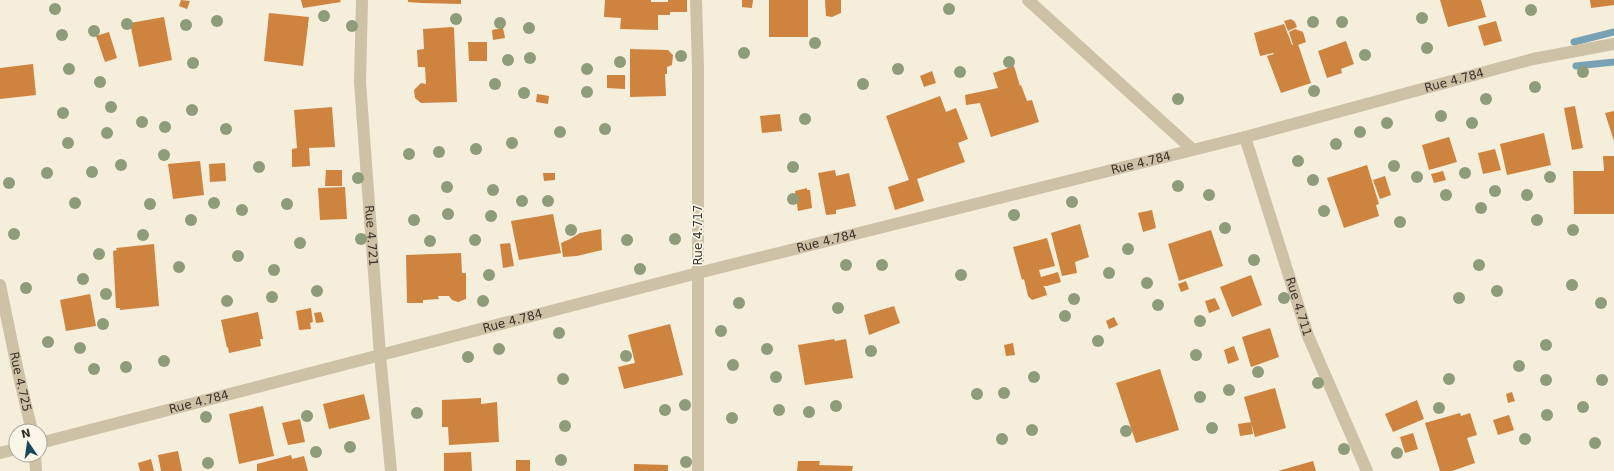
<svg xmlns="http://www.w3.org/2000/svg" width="1614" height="471" font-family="'DejaVu Sans',sans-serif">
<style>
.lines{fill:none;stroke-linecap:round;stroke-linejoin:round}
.stream{stroke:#78a2b3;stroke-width:7}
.building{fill:#ce843f}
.street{stroke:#cdc1a6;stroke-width:12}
.tree{fill:#8f9c7a}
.labels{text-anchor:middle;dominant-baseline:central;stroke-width:3.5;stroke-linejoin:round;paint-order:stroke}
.street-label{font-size:12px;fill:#383128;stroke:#fbf7e8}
</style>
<rect width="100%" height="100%" fill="#f4eedb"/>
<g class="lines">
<path class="stream" d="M1574,42L1614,32
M1576,66L1614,62"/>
</g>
<path class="building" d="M181,0L190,1L187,9L179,6Z
M301,0H340L341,2L303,8Z
M408,0H461V4L422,3L408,2Z
M605,0H651V2H668V0H687V12H670V15H658V30L620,29L621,18L604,17Z
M742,0H753L752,8L742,7Z
M769,0H808V37H769Z
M825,0H841V13L832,17L826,16Z
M1440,0H1481L1486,17L1448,27Z
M1590,0H1614V5L1591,8Z
M269,13L309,17L303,66L264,61Z
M164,17L172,60L139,67L130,23Z
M1291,19L1295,22L1297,27L1288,31L1284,21Z
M1496,21L1502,41L1484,46L1478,26Z
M1284,24L1292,45H1293L1289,32L1295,29L1303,32L1306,42L1298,45L1299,47L1311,83L1281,93L1267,56L1274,54L1273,53L1260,56L1254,33Z
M452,27L454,28L457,102L421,103L415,98L414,90L421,83L426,84L425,67H418L417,50L424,49L423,29Z
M503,28L505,38L493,40L492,30Z
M109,32L117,58L105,62L96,36Z
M1346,41L1354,64L1341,69L1342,73L1327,78L1318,51Z
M468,42H487V61H469Z
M630,49L668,50L673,55L672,65L667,67V74H665L666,96L630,97Z
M33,64L36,95L0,99V68Z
M1014,66L1020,86L1021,85L1027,101L1032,100L1039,122L991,137L980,103L966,105L965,95L998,88L993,73Z
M932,71L936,83L924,87L920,76Z
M607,75H625V89L607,88Z
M537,94L549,96L548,104L536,102Z
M940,96L946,112L956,108L968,139L958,143L965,162L917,179L924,201L895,210L888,187L909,180L886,116Z
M1575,106L1583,148L1572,150L1564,108Z
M332,107L335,147L309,148L310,166L292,167V149L297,148L294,110Z
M1614,111V141L1605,113Z
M780,114L782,131L762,133L760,116Z
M1544,133L1551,165L1507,175L1500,144Z
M1449,137L1457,162L1429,170L1422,145Z
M1495,149L1501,170L1483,174L1478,153Z
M1603,156H1614V214H1574L1573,171H1604Z
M200,161L204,195L173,199L168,164Z
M225,163L226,181L210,182L209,164Z
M1367,165L1379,204L1376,205L1379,216L1344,228L1327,178Z
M326,170H342V186H325Z
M835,170L836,176L849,173L856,206L836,210V214L826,215L818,173Z
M1443,171L1446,180L1434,183L1431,174Z
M543,173H555V180L544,181Z
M1385,176L1391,195L1380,199L1373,180Z
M345,187L347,219L320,220L318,188Z
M807,188V190H810L812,208L798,211L795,191Z
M1152,210L1156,228L1143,232L1138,213Z
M553,214L561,253L519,260L511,221Z
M1080,224L1089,257L1075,262L1077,273L1062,276L1051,233Z
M601,229L602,250L577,256L563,257L561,243L570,239L580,233Z
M1211,230L1223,266L1179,281L1168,244Z
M1047,238L1055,266L1039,270L1041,277L1058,272L1061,282L1047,286H1043L1045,288L1047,295L1032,300L1028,296L1024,279L1022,280L1013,247Z
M510,243L514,266L503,268L500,244Z
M154,244L159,306L120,310V308H116L113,251L117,250L116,248Z
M461,253L462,273H466V299L458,302L452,300L449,296H438L439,299L423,300V303H407L406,255Z
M1251,275L1262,305L1232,317L1220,287Z
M1186,281L1189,289L1181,292L1178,284Z
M90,294L96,326L66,331L60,300Z
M1215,298L1220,309L1209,313L1205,301Z
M894,306L900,323L869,335L864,315Z
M311,308L313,322L310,323L311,329L299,330L296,311Z
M258,312L263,339H260L261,346L229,353L228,347L227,348L221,320Z
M321,312L324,322L316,323L314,313Z
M1114,317L1118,325L1109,329L1106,321Z
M670,324L683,375L624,389L618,367L635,363L628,335Z
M1270,328L1279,357L1251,367L1242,337Z
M834,339L835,341L846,339L853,378L805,385L798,345Z
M1013,343L1015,355L1006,356L1004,345Z
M1234,346L1239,360L1228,364L1224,350Z
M1160,369L1179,430L1136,443L1116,383Z
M1275,388L1286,428L1255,437L1244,397Z
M1512,392L1515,401L1508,403L1506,394Z
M364,394L370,419L329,429L323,404Z
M481,398V404L497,402L499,442L449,445L448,427H442V400Z
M1417,400L1424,419L1393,432L1385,414Z
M263,406L274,456L239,464L229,414Z
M1460,413L1461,416L1470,413L1477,435L1467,438L1475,463L1452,471H1440L1425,423Z
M1509,415L1514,430L1498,435L1493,420Z
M300,419L305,442L288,445L282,423Z
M1251,422L1253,434L1240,436L1238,424Z
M1413,433L1418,449L1405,453L1400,437Z
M178,451L182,471H161L158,455Z
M471,452L472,471H444V453Z
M291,455L292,459L304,456L308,471H257V464Z
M151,459L154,471H140L138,463Z
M516,460H530V471H516Z
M798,461H820L819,465L853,466L852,471H797Z
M1313,461L1316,471H1278Z
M634,464L668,465V471H634Z"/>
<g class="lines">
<g class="street">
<path id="s1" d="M362,0L360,82L380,355L391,471"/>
<path d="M696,0L698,68V471"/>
<path d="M1028,0L1192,149"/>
<path id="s2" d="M1245,137L1308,336L1367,471"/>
<path id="s3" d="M0,285L18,372L32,431"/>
<path id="s4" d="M40,443L698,273L1245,137L1533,59L1614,44"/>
<path d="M0,453L16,449"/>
<path d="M35,455L36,471"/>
</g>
</g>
<g class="tree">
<circle cx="55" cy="9" r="6"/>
<circle cx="949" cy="9" r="6"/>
<circle cx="1531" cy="10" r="6"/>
<circle cx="324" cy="16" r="6"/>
<circle cx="1422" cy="18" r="6"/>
<circle cx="456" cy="19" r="6"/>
<circle cx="217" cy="21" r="6"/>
<circle cx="1313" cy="22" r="6"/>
<circle cx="1342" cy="22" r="6"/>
<circle cx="500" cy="23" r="6"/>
<circle cx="127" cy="24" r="6"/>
<circle cx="186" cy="25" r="6"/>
<circle cx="352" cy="26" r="6"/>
<circle cx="529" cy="28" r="6"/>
<circle cx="94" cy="31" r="6"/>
<circle cx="62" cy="35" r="6"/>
<circle cx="815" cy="43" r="6"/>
<circle cx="1427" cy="48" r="6"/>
<circle cx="744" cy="53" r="6"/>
<circle cx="1365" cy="55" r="6"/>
<circle cx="681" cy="56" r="6"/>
<circle cx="530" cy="58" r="6"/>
<circle cx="508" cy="60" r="6"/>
<circle cx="620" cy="62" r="6"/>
<circle cx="1009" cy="62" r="6"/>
<circle cx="193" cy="63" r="6"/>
<circle cx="69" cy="69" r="6"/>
<circle cx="587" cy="69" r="6"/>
<circle cx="898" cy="69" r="6"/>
<circle cx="960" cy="72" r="6"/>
<circle cx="1583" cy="72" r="6"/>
<circle cx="100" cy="82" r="6"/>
<circle cx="495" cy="84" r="6"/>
<circle cx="863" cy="84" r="6"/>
<circle cx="1535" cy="87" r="6"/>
<circle cx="1314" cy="91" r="6"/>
<circle cx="587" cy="92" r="6"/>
<circle cx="524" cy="93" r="6"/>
<circle cx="1178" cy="99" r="6"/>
<circle cx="1486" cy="99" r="6"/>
<circle cx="111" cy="107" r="6"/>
<circle cx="192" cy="110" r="6"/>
<circle cx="63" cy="113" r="6"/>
<circle cx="1441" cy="116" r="6"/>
<circle cx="805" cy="119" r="6"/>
<circle cx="142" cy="122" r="6"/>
<circle cx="1387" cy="123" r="6"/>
<circle cx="1472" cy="123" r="6"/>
<circle cx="165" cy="127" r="6"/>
<circle cx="226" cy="129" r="6"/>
<circle cx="605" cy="129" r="6"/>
<circle cx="560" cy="132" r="6"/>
<circle cx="1360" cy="132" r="6"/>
<circle cx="107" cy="133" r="6"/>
<circle cx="68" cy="143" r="6"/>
<circle cx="512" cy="143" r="6"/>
<circle cx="1336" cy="144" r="6"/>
<circle cx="476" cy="149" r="6"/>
<circle cx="439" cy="152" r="6"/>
<circle cx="409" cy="154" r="6"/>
<circle cx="164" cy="155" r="6"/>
<circle cx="1298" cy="161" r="6"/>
<circle cx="121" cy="165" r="6"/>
<circle cx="1394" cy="166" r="6"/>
<circle cx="259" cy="167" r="6"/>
<circle cx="793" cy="167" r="6"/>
<circle cx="92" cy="172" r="6"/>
<circle cx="47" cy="173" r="6"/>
<circle cx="1465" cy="173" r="6"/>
<circle cx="1417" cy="177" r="6"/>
<circle cx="1550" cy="177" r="6"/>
<circle cx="358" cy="178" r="6"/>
<circle cx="1313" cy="180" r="6"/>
<circle cx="9" cy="183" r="6"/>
<circle cx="1178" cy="186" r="6"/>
<circle cx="447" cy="187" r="6"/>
<circle cx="493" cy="190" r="6"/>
<circle cx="1495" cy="191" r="6"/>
<circle cx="1209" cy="195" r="6"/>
<circle cx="1446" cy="195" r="6"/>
<circle cx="1527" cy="195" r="6"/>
<circle cx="793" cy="199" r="6"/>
<circle cx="522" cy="201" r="6"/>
<circle cx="548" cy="201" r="6"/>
<circle cx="1072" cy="202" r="6"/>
<circle cx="75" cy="203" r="6"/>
<circle cx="214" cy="203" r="6"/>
<circle cx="150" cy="204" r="6"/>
<circle cx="287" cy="204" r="6"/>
<circle cx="1481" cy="208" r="6"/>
<circle cx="242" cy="210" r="6"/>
<circle cx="1324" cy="211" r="6"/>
<circle cx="448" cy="214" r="6"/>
<circle cx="1014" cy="215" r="6"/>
<circle cx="491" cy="216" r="6"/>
<circle cx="191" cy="220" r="6"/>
<circle cx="414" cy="220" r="6"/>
<circle cx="1537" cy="220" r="6"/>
<circle cx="1400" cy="222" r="6"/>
<circle cx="1225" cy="228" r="6"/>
<circle cx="571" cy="230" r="6"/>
<circle cx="1573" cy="230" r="6"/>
<circle cx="14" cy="234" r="6"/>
<circle cx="143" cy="235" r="6"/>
<circle cx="361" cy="239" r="6"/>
<circle cx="675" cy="239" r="6"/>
<circle cx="475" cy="240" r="6"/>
<circle cx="627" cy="240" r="6"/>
<circle cx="430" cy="241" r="6"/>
<circle cx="300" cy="243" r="6"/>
<circle cx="1128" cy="249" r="6"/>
<circle cx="99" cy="254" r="6"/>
<circle cx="238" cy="256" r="6"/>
<circle cx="1254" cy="260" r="6"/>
<circle cx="846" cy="265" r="6"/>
<circle cx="882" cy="265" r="6"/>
<circle cx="1479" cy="265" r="6"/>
<circle cx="179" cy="267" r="6"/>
<circle cx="640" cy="269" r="6"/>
<circle cx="274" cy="270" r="6"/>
<circle cx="1109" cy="273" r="6"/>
<circle cx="489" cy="275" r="6"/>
<circle cx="961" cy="275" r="6"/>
<circle cx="83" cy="279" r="6"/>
<circle cx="1147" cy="283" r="6"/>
<circle cx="1572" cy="285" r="6"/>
<circle cx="26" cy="288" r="6"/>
<circle cx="317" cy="291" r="6"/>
<circle cx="1497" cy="291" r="6"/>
<circle cx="106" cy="294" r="6"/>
<circle cx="272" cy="297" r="6"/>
<circle cx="1284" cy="298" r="6"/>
<circle cx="1459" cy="298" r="6"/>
<circle cx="1074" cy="299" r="6"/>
<circle cx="227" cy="301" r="6"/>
<circle cx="483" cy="301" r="6"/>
<circle cx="739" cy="303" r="6"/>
<circle cx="1601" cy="303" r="6"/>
<circle cx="1158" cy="305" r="6"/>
<circle cx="838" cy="308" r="6"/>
<circle cx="1065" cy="316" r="6"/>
<circle cx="1200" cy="321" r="6"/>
<circle cx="103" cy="324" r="6"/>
<circle cx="721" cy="331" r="6"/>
<circle cx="559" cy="333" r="6"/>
<circle cx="1098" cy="341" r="6"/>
<circle cx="48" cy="342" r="6"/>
<circle cx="1546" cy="345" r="6"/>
<circle cx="80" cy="348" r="6"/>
<circle cx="499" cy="349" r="6"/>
<circle cx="767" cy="349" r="6"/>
<circle cx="871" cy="351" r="6"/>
<circle cx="1196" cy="355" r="6"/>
<circle cx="626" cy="356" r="6"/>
<circle cx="468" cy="357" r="6"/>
<circle cx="164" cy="361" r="6"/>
<circle cx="733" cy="365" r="6"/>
<circle cx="1519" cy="366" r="6"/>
<circle cx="126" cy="367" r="6"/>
<circle cx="94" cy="369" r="6"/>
<circle cx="1258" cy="372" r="6"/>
<circle cx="776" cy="377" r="6"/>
<circle cx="1034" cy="377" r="6"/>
<circle cx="563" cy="379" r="6"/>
<circle cx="1449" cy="379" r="6"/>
<circle cx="1546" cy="380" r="6"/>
<circle cx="1602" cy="380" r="6"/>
<circle cx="1318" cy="383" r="6"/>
<circle cx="1229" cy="390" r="6"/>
<circle cx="1004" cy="393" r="6"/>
<circle cx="977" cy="394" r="6"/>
<circle cx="1200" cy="397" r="6"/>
<circle cx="685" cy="405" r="6"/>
<circle cx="836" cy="406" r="6"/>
<circle cx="1583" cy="407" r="6"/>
<circle cx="1439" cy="408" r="6"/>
<circle cx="665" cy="410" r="6"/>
<circle cx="779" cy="410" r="6"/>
<circle cx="809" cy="412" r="6"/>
<circle cx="417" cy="413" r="6"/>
<circle cx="1547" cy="415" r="6"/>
<circle cx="307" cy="416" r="6"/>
<circle cx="206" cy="417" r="6"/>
<circle cx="732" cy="418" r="6"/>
<circle cx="565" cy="426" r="6"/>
<circle cx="1212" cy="428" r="6"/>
<circle cx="1032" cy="430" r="6"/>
<circle cx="1126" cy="431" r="6"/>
<circle cx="1002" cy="439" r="6"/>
<circle cx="1525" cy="439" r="6"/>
<circle cx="1595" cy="443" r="6"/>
<circle cx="350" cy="447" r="6"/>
<circle cx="1344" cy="449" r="6"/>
<circle cx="316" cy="452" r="6"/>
<circle cx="1397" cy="453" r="6"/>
<circle cx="561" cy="460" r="6"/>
<circle cx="686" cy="462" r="6"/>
<circle cx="208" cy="463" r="6"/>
</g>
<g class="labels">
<g class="street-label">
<text stroke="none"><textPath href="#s4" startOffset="1460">Rue 4.784</textPath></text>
<text stroke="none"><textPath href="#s4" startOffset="1136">Rue 4.784</textPath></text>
<text transform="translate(698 235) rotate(-90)">Rue 4.717</text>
<text stroke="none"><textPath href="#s1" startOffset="236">Rue 4.721</textPath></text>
<text stroke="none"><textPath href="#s4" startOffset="812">Rue 4.784</textPath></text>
<text stroke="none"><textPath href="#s2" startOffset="178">Rue 4.711</textPath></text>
<text stroke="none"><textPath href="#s4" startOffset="488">Rue 4.784</textPath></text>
<text stroke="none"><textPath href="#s3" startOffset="99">Rue 4.725</textPath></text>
<text stroke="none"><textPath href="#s4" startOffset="164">Rue 4.784</textPath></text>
</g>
</g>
<g transform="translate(28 443) rotate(347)"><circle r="19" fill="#fbf7e8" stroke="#ada89b"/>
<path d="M0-3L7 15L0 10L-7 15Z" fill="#1a485d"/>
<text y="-6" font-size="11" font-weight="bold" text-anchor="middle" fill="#383128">N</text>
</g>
</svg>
